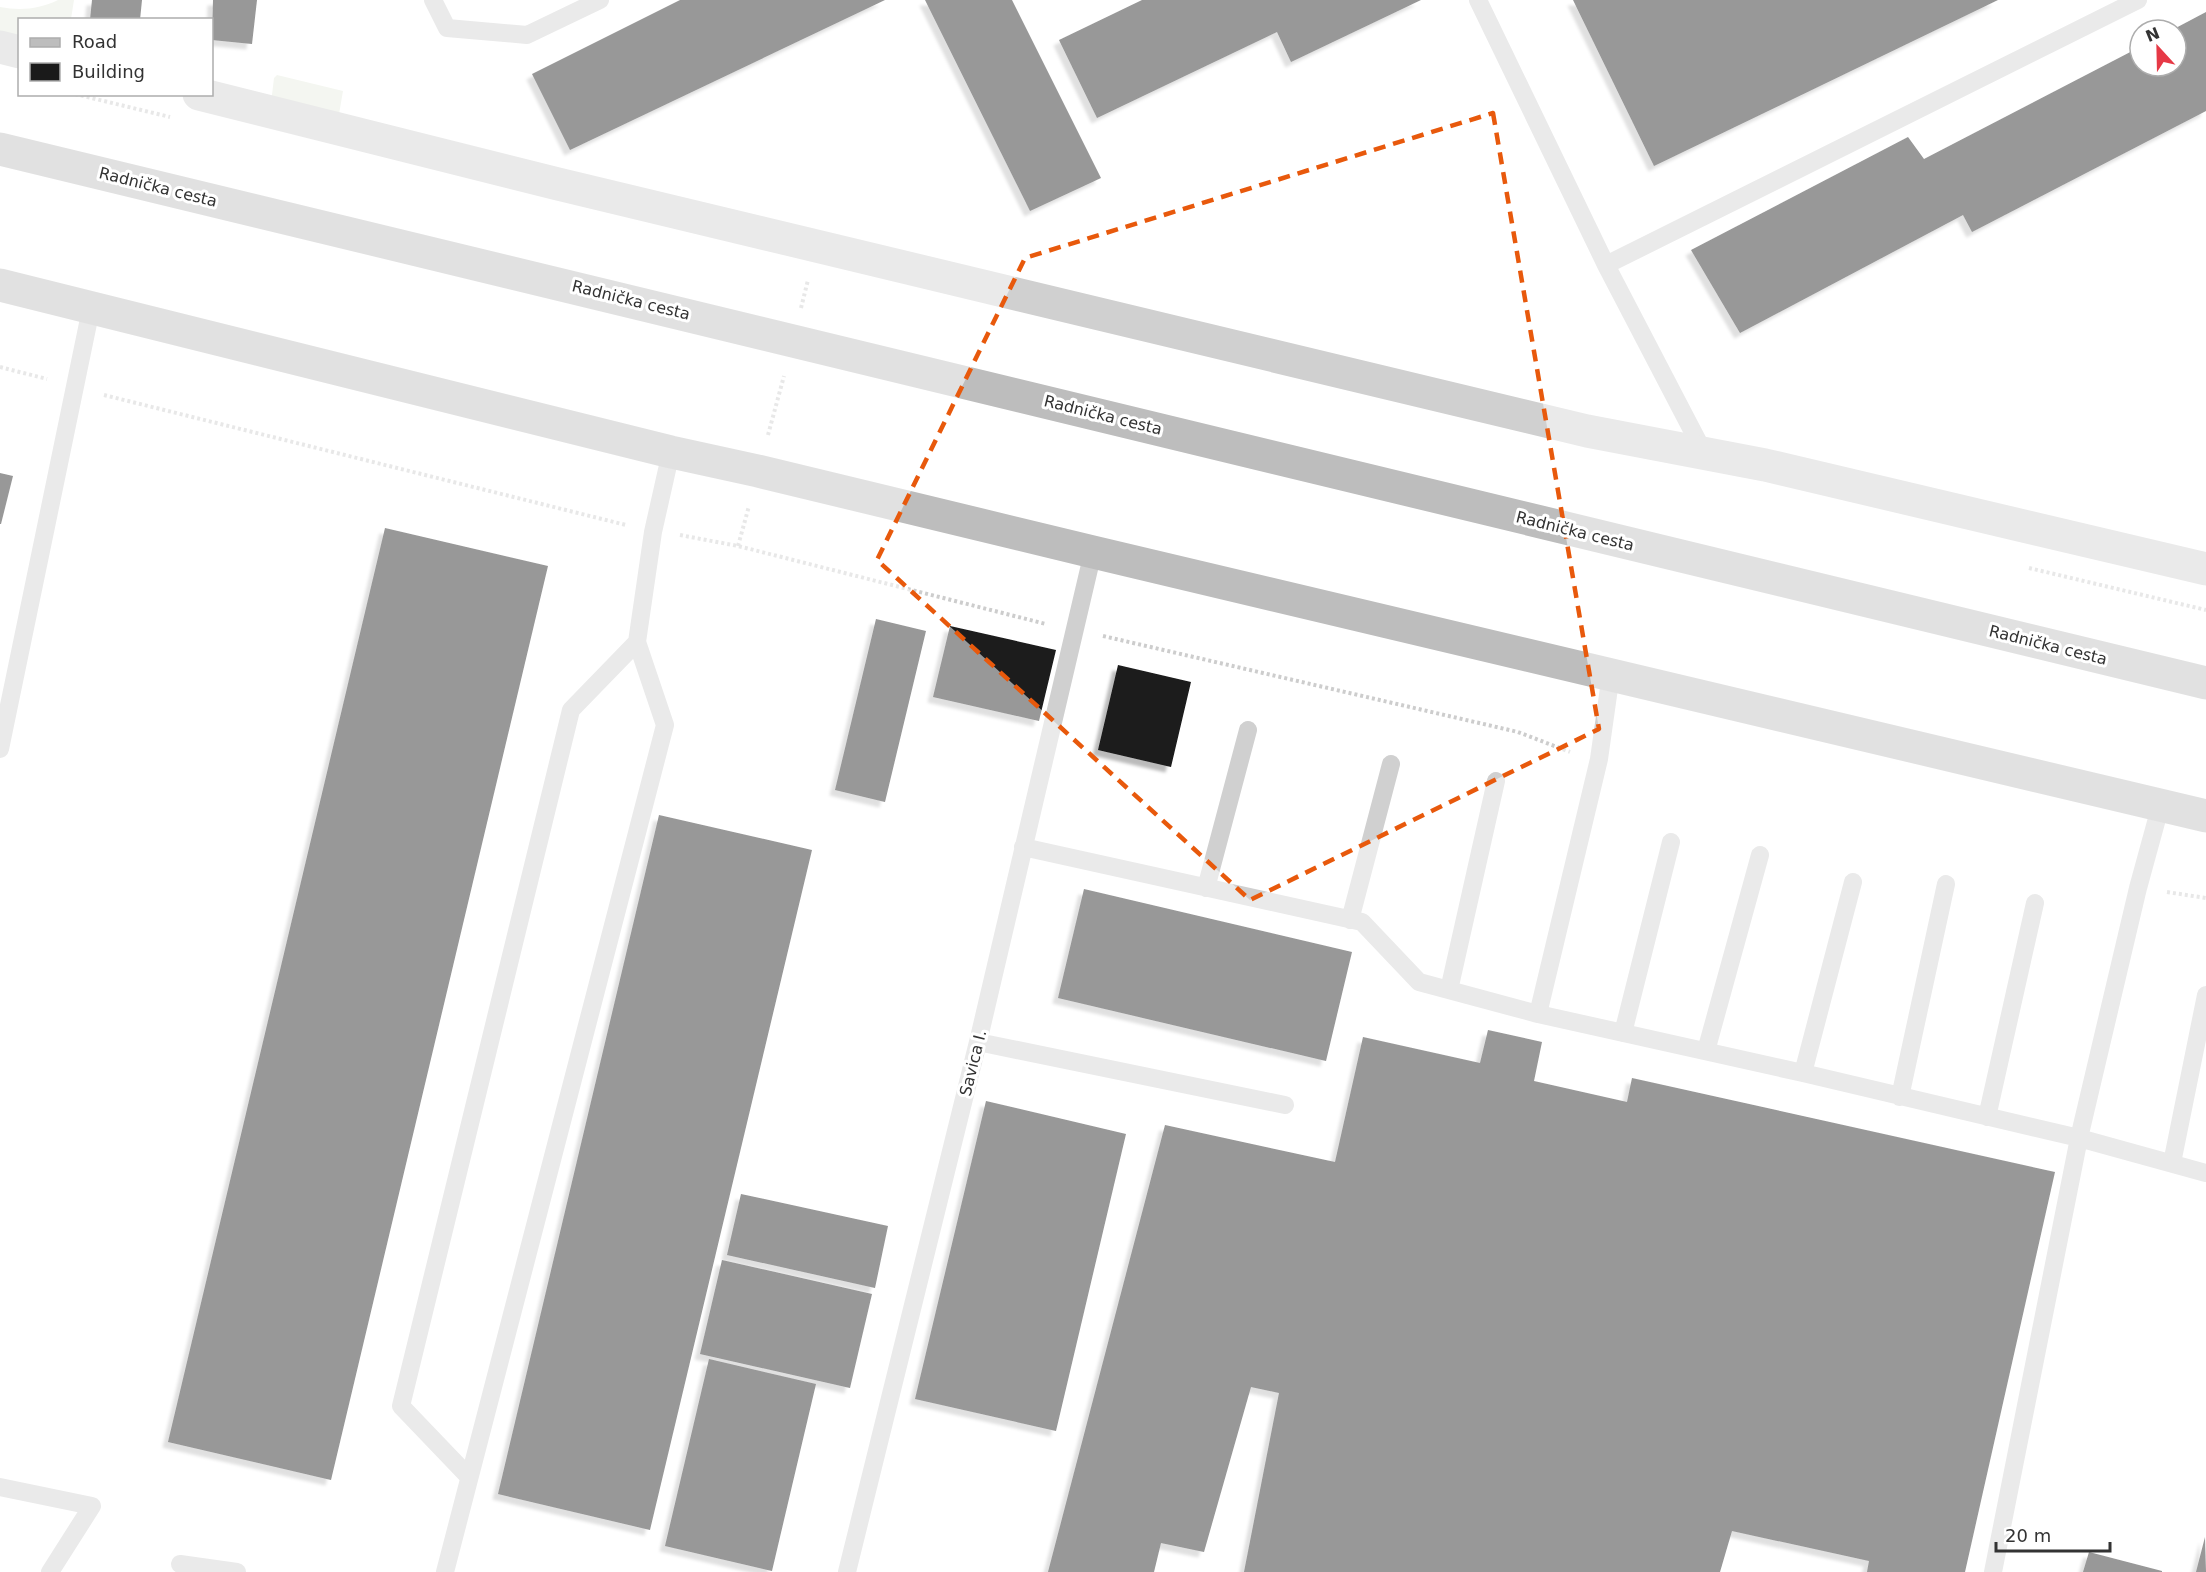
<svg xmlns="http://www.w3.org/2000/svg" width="2206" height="1572" font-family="'DejaVu Sans',sans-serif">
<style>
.green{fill:#e6ecdf}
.building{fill:#1a1a1a;filter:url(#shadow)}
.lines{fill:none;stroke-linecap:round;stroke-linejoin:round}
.path{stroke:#cdcdcd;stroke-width:4;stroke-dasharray:3 3;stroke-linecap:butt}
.lane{stroke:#d0d0d0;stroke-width:18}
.street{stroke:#d0d0d0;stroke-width:33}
.secondary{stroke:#bdbdbd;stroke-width:33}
.marked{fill:none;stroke:#e8590c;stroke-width:4.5;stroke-dasharray:12 8;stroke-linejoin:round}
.labels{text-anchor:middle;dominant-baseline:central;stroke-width:6;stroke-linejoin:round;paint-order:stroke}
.street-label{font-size:16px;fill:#333;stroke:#fff}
</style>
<defs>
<filter id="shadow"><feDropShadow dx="-5.5" dy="5.5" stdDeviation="1.5" flood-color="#0004"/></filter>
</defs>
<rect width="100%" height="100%" fill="#fff"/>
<path class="green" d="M58,0H74L71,19L20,20L19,41L0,37V7C21,11 39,9 58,0Z
M277,75L343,91L338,120L271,103L274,78Z"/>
<path class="building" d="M92,0H142L140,20H90Z
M213,0H257L252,44L212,40Z
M680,0H885L570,150L532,74Z
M925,0H1012L1101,178L1030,211Z
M1142,0H1421L1291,62L1277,32L1097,118L1059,40Z
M1573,0H1998L1654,166Z
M2206,12V111L1972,232L1963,215L1740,333L1691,250L1908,137L1924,159L2140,47V66H2176V30H2172Z
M0,473L13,476L1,524H0Z
M385,528L548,566L331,1480L168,1442Z
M876,619L926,631L885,802L835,790Z
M950,626L1056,650L1039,721L933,697Z
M1118,665L1191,682L1171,767L1098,750Z
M659,815L812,850L650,1530L498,1494Z
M1084,889L1352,952L1326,1061L1058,998Z
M1488,1030L1542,1042L1534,1081L1627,1102L1632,1078L2055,1172L1965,1572H1867L1869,1561L1732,1531L1720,1572H1244L1279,1393L1251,1387L1204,1552L1161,1543L1154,1572H1048L1165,1125L1335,1162L1363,1037L1480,1063Z
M986,1101L1126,1134L1056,1431L915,1399Z
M741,1194L888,1226L875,1288L727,1255Z
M722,1260L872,1294L850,1388L700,1354Z
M709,1359L816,1384L772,1571L665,1546Z
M2205,1537L2206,1572H2196Z
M2089,1552L2162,1571V1572H2083Z"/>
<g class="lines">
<path class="path" d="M75,94L170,117
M801,308L808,280
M0,367L47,379
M104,395L626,525
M768,435L784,376
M680,535L738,546L1046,624
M738,546L749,506
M2029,568L2206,610
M1103,636L1518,732L1570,752
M2167,892L2206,898"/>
<path class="lane" d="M433,0L447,28L527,35L600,0
M1478,0L1606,265L2138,0
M1606,265L1704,453
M1611,674L1599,759L1538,1014L1803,1073L2079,1138L2206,1173
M0,749L91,309
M1023,847L1362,922L1419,982L1538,1014
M1206,888L1248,730
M1350,920L1391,764
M1449,990L1496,781
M1623,1033L1671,842
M978,1042L1285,1105
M1706,1051L1760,855
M1803,1073L1853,882
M1900,1097L1946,884
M1987,1117L2035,903
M2172,1163L2206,995
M469,1477L401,1406L571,710L637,642
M0,1487L92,1506L50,1572
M180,1564L237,1572
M445,1572L665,725L637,642L653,532L671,452
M847,1572L978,1042L1093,552
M1993,1572L2079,1138L2138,888L2161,804"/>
<path class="street" d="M0,47L20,52
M199,94L558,184L1587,431L1765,465L2206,569"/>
<path class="secondary" d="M0,149L2206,683
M0,285L671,452L758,471L1093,552L2206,816"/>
</g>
<path d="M0 0H2206V1572H0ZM1493,113L1599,729L1250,900L877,560L1025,258Z" fill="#fff" fill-opacity=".55" fill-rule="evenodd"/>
<path class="marked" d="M1493,113L1599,729L1250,900L877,560L1025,258Z"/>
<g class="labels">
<g class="street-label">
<text transform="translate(158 187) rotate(14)">Radnička cesta</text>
<text transform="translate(631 300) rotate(14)">Radnička cesta</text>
<text transform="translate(1103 415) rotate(14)">Radnička cesta</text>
<text transform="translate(1575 531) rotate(14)">Radnička cesta</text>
<text transform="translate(2048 645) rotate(14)">Radnička cesta</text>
<text transform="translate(973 1063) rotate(-76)">Savica I.</text>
</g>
</g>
<rect x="18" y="18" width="195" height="78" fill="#ffffff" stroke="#adadad" stroke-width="1.5"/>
<rect x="30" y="38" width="30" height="9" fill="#bdbdbd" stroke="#adadad" stroke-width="1.5"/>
<text x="72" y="48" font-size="18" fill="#333333">Road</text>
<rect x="30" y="63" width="30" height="18" fill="#1a1a1a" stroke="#adadad" stroke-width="1.5"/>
<text x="72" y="78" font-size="18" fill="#333333">Building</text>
<g transform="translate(2158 48) rotate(338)"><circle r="28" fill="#ffffff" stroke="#adadad" stroke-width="1.5"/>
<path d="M0-4.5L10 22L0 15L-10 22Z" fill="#e63946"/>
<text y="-9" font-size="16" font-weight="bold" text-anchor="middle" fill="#333333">N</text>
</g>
<path d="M1996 1542v9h114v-9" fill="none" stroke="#333333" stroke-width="3"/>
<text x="2005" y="1542" font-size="18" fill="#333333" stroke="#ffffff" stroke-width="4.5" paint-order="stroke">20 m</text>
</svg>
